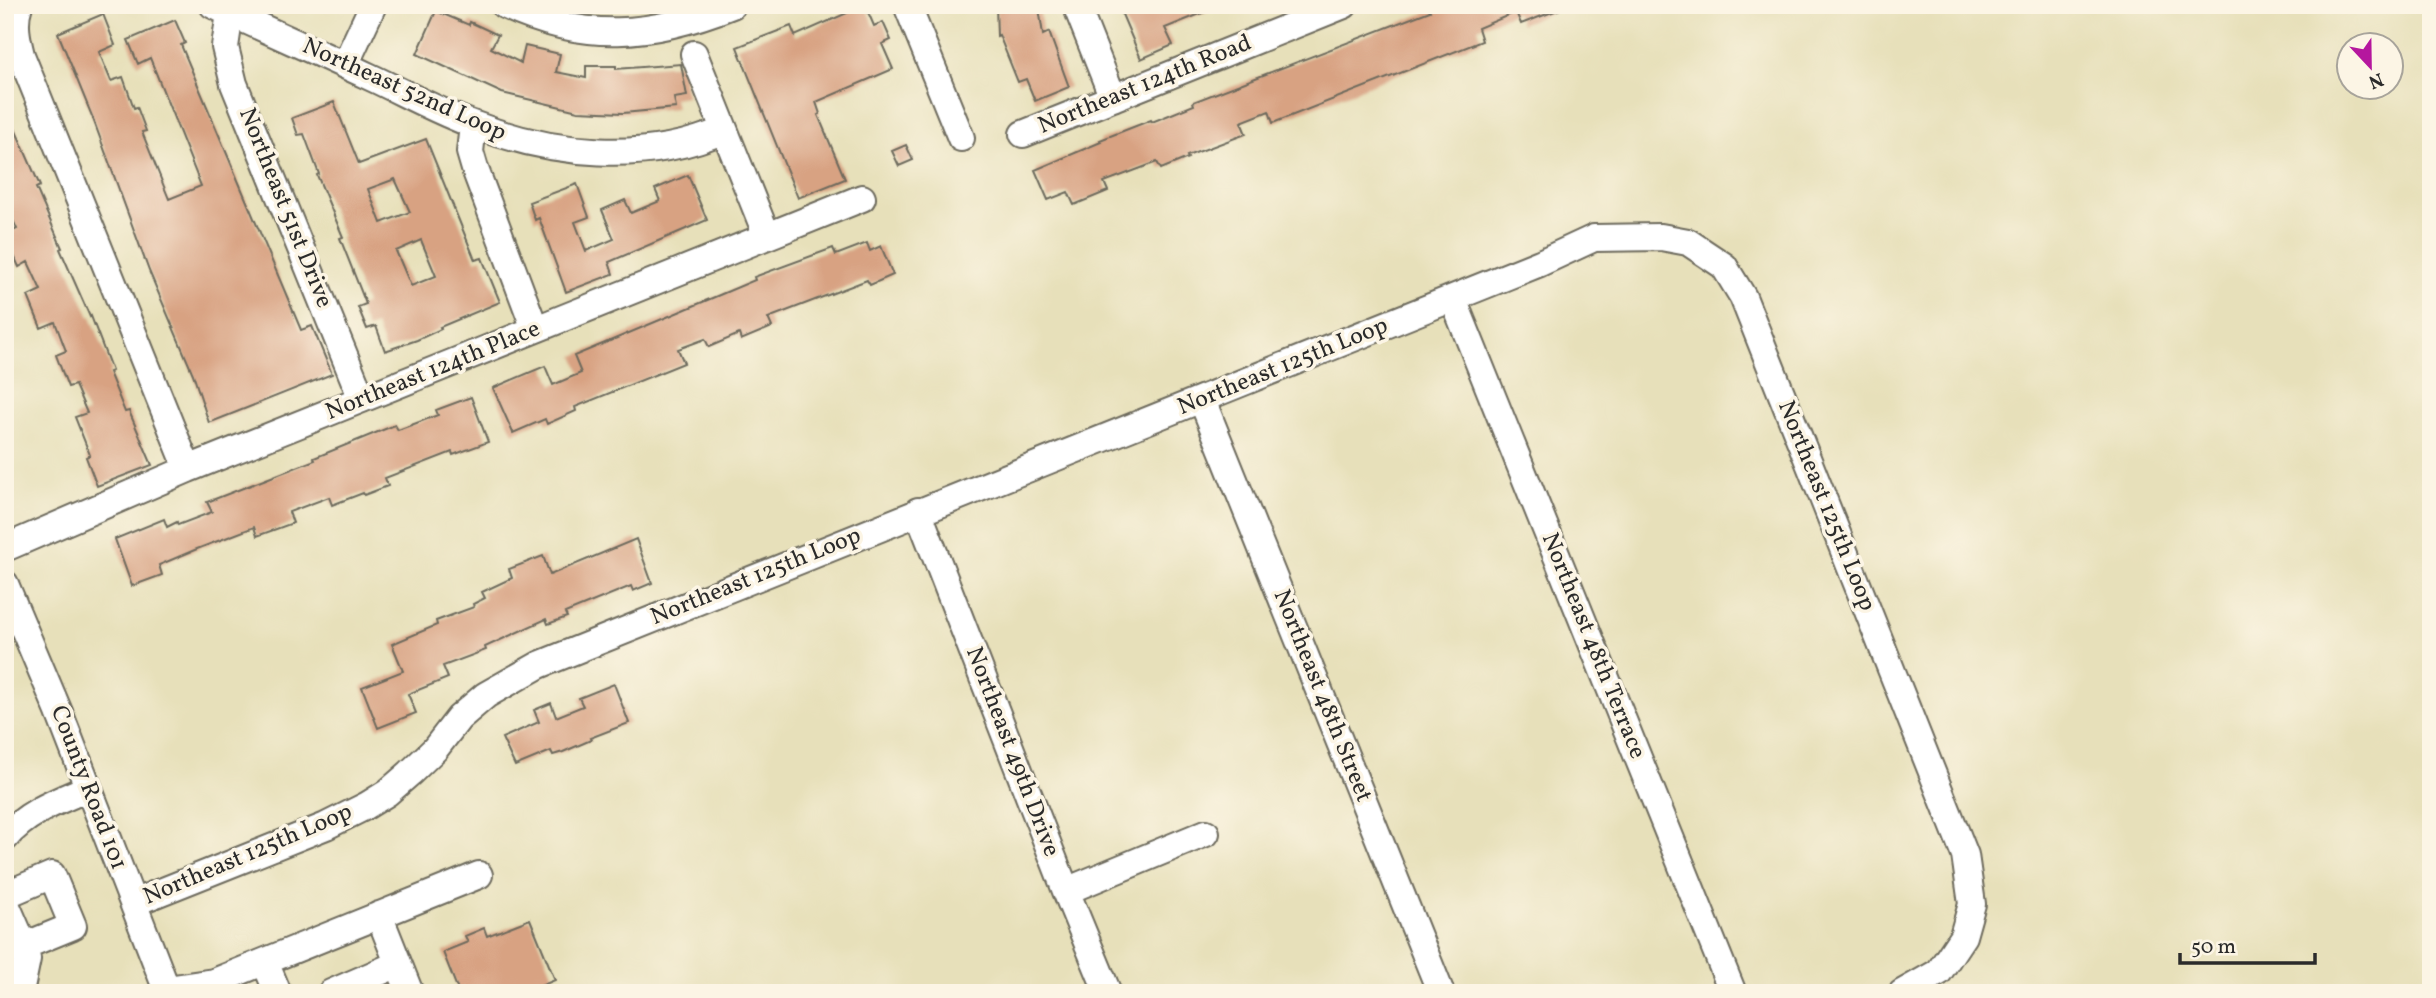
<svg xmlns="http://www.w3.org/2000/svg" width="2436" height="998" font-family="Vollkorn,serif">
<style>
.building{fill:#d8a282;fill-rule:evenodd}
.lines{fill:none;stroke-linecap:round;stroke-linejoin:round}
.minor-casing{stroke:#6d6a5d;stroke-width:30}
.minor{stroke:#fff;stroke-width:26}
.labels{text-anchor:middle;dominant-baseline:central;stroke-width:7;stroke-linejoin:round;paint-order:stroke}
.street-label{font-size:24px;fill:#2b2b2b;stroke:#fcf5e5}
</style>
<rect width="100%" height="100%" fill="#fcf5e5"/>
<filter id="ink" filterUnits="userSpaceOnUse"><feTurbulence type="fractalNoise" baseFrequency=".0143" numOctaves="2"/><feDisplacementMap in="SourceGraphic" scale="14" xChannelSelector="R" yChannelSelector="G"/><feConvolveMatrix kernelMatrix="1 2 1 2 8 2 1 2 1" color-interpolation-filters="sRGB"/></filter>
<filter id="wash" filterUnits="userSpaceOnUse"><feTurbulence type="fractalNoise" baseFrequency=".00686" numOctaves="4" result="noise"/><feDisplacementMap in="SourceGraphic" scale="28" xChannelSelector="R" yChannelSelector="G"/><feGaussianBlur stdDeviation="1.57" result="paint"/><feColorMatrix in="noise" values="0 0 0 0 0 0 0 0 0 0 0 0 0 0 0 0 0 1.4 0 .05"/><feComposite in="paint" operator="in"/></filter>
<g filter="url(#wash)">
<rect width="100%" height="100%" fill="#e7e0ba"/>
<g id="blocks">
<path class="building" d="M865,5L874,26L883,22L891,40L882,44L893,69L816,102L820,114L818,115L845,179L798,198L737,47L791,26L795,36Z
M996,5H1033V8H1039L1043,35L1049,32L1069,87L1035,101L1026,79L1018,82L999,35L997,36Z
M1118,5H1220V6L1165,28L1173,45L1141,59Z
M1439,5L1568,6L1521,24L1516,12L1478,28L1482,41L1273,123L1269,111L1241,122L1246,134L1187,156L1188,158L1161,169L1157,162L1104,182L1108,191L1074,205L1068,192L1048,200L1035,170L1101,142L1100,140L1151,120L1152,122L1194,105L1193,102L1430,11L1429,9Z
M436,11L469,25L470,22L498,35L491,48L521,63L525,46L560,54L556,72L586,78V66H616V69L681,64L687,96L674,98L676,108L623,113L578,111L502,93L417,54Z
M103,14L115,45L99,52L111,81L123,77L134,108L137,107L146,131L142,132L169,199L201,186L150,58L138,64L128,40L175,20L185,43L181,45L301,330L312,326L332,374L209,423L193,374L149,271L92,116L58,33Z
M334,102L359,164L426,139L475,260L482,258L500,302L440,327L441,329L417,340L385,351L376,326L367,329L358,307L366,304L340,238L343,237L317,175L319,174L304,134L298,135L292,118ZM395,179L410,212L381,223L368,189ZM421,240L436,276L411,286L396,251Z
M5,106L40,186L36,188L62,248L60,249L90,317L91,316L112,371L109,372L125,412L129,411L152,465L97,486L86,457L90,455L75,417L87,413L75,385L68,387L56,355L66,351L55,322L41,328L28,296L41,290L28,262L19,267L5,235L17,229L5,202Z
M906,145L913,160L899,166L892,151Z
M688,175L707,220L609,262L613,274L566,292L539,218L535,220L529,202L577,184L589,217L575,222L586,251L614,239L602,210L625,200L631,213L660,201L655,189Z
M867,243L870,251L881,246L893,275L870,285L867,280L768,318L772,327L741,340L739,334L709,347L705,339L678,349L684,363L575,407L576,411L547,424L545,419L513,433L493,388L545,366L553,385L581,373L574,356L717,296L755,280L754,277L833,248L836,255Z
M471,397L488,442L453,455L452,452L385,478L388,486L364,495L363,493L332,505L329,497L289,512L293,523L257,536L254,527L197,549L159,565L162,575L132,586L115,539L164,519L167,527L177,522L178,525L212,512L207,502L315,460L314,458L395,425L398,430L438,415L436,410Z
M636,539L652,583L633,591L631,586L565,613L567,617L548,624L546,619L485,647L486,650L443,666L448,678L408,694L416,713L378,728L362,687L403,671L392,644L437,625L436,621L474,607L473,604L485,598L482,592L512,578L509,569L543,556L550,575Z
M614,684L629,723L590,738L591,740L563,752L553,755L551,751L515,766L502,738L539,722L534,710L551,703L556,717L583,706L579,698Z
M530,919L555,980L524,993H459L443,952L468,942L465,936L484,928L487,936Z"/>
</g>
</g>
<g filter="url(#ink)">
<use href="#blocks" fill-opacity="0" stroke="#6d6a5d" stroke-width="2"/>
<g class="lines">
<g class="minor-casing">
<path id="minor" d="M19,5C13,22 17,39 21,55L188,469
M213,5C264,29 317,52 368,76C403,92 438,112 475,125C553,155 646,164 724,130
M504,5C584,43 652,37 732,5
M907,5L961,138
M1076,5L1113,98
M230,13L225,47L234,84L362,399
M694,54L767,236
M345,65L373,5
M473,125L470,152L475,169L535,329
M1023,134L1344,5
M1453,299L1733,993
M1202,400L1441,993
M918,511L1066,891L1108,993
M5,548L188,469L862,198
M5,584L59,712L168,993
M5,838C27,812 58,801 88,788
M1066,891L1206,833
M5,895L52,875L73,926L24,946
M5,902L24,946L27,959L20,993
M133,903L326,826L366,806L387,793L410,773L435,749L459,718L486,695L539,665L1540,263L1594,238L1661,237L1688,242L1724,266L1743,297L1965,855L1972,904L1963,936L1939,972L1902,993
M379,915L410,993
M265,962L278,993
M167,989L214,982L479,875
M331,993L398,964"/>
</g>
<use href="#minor" class="minor"/>
</g>
</g>
<g class="labels">
<g class="street-label">
<text transform="translate(1145 85) rotate(-22)">Northeast 124th Road</text>
<text transform="translate(404 90) rotate(24)">Northeast 52nd Loop</text>
<text transform="translate(285 208) rotate(68)">Northeast 51st Drive</text>
<text transform="translate(1283 367) rotate(-22)">Northeast 125th Loop</text>
<text transform="translate(433 371) rotate(-22)">Northeast 124th Place</text>
<text transform="translate(1826 506) rotate(68)">Northeast 125th Loop</text>
<text transform="translate(756 577) rotate(-22)">Northeast 125th Loop</text>
<text transform="translate(1593 646) rotate(68)">Northeast 48th Terrace</text>
<text transform="translate(1322 696) rotate(68)">Northeast 48th Street</text>
<text transform="translate(1012 752) rotate(69)">Northeast 49th Drive</text>
<text transform="translate(88 788) rotate(69)">County Road 101</text>
<text transform="translate(248 855) rotate(-23)">Northeast 125th Loop</text>
</g>
</g>
<rect width="2436" height="998" fill="none" stroke="#fcf5e5" stroke-width="28"/>
<g transform="translate(2370 66) rotate(158)"><circle r="33" fill="#fcf5e5" stroke="#a8a49b" stroke-width="2"/>
<path d="M0-5L12 26L0 18L-12 26Z" fill="#b5179e"/>
<text y="-10" font-size="19" font-weight="bold" text-anchor="middle" fill="#2b2b2b">N</text>
</g>
<path d="M2180 953v10h135v-10" fill="none" stroke="#2b2b2b" stroke-width="3.5"/>
<text x="2191" y="953" font-size="21" fill="#2b2b2b" stroke="#fcf5e5" stroke-width="5" paint-order="stroke">50 m</text>
</svg>
